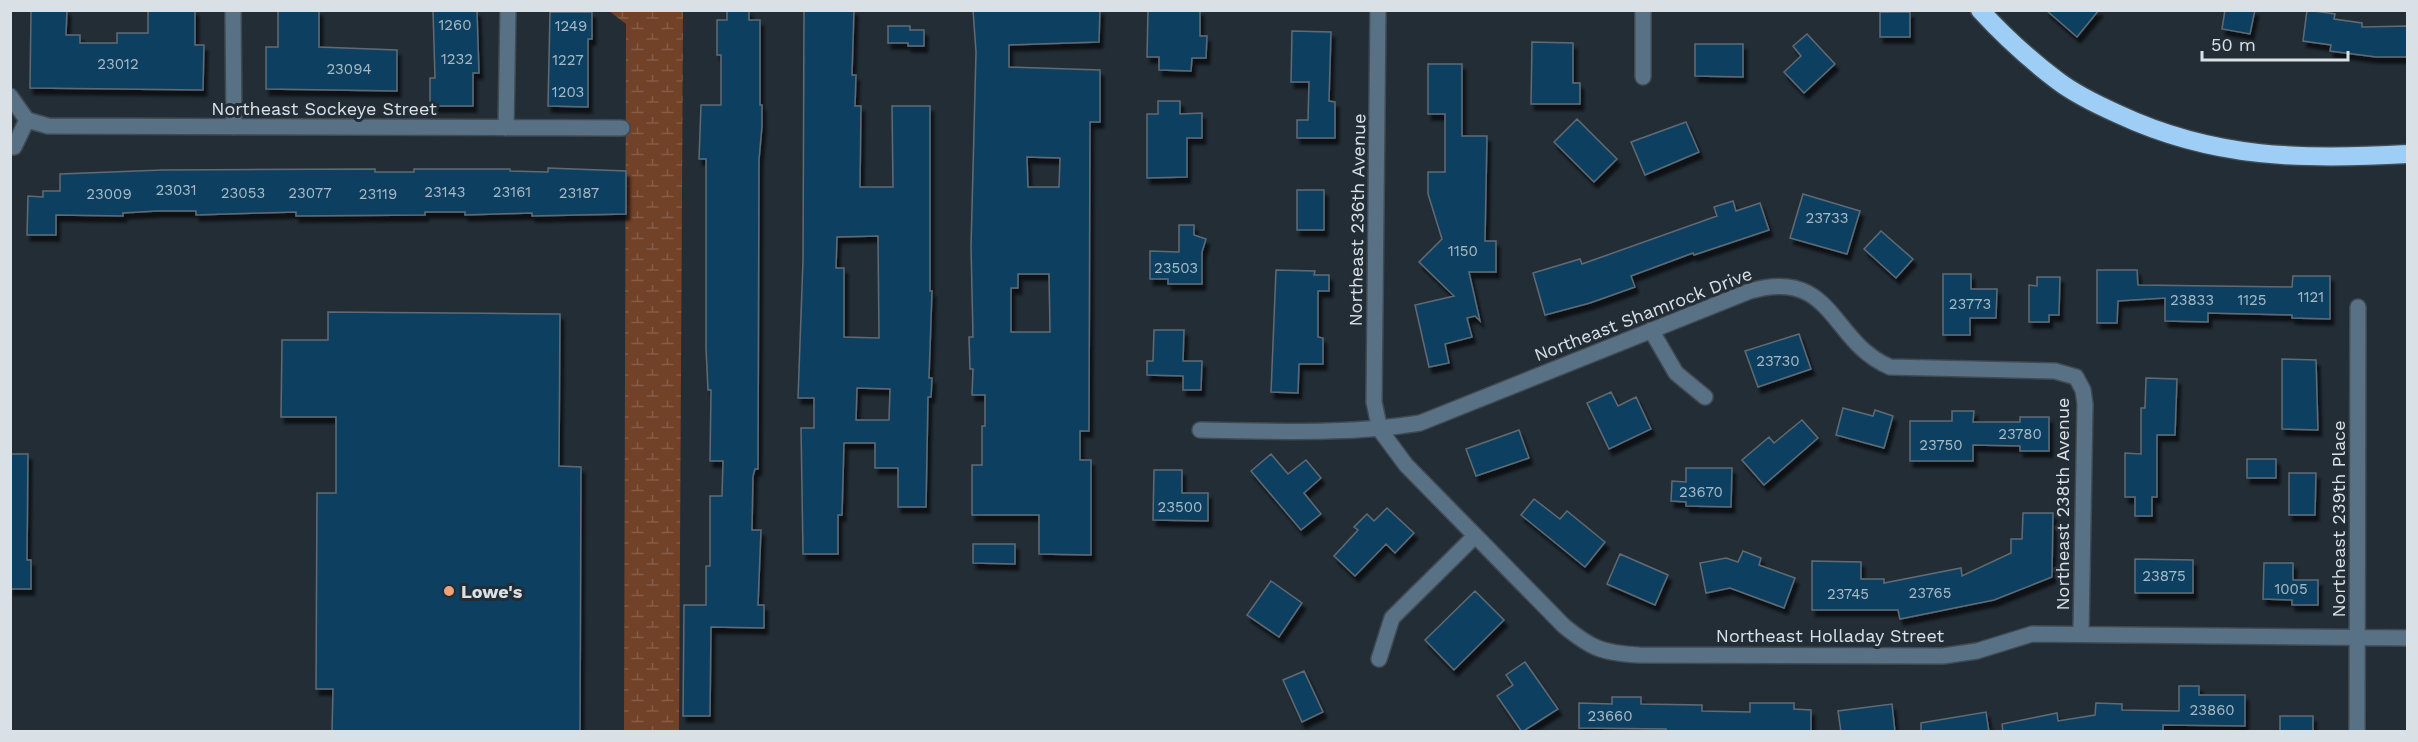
<svg xmlns="http://www.w3.org/2000/svg" width="2418" height="742" font-family="'Work Sans',sans-serif">
<style>
.wetland{fill:url(#wetland-marsh)}
.building{fill:#114061;stroke:#5f6b75;stroke-width:1.5;fill-rule:evenodd;filter:url(#shadow)}
.lines{fill:none;stroke-linecap:round;stroke-linejoin:round}
.minor-casing{stroke:#404a52;stroke-width:18}
.highway-casing{stroke:#404a52;stroke-width:21}
.minor{stroke:#587184;stroke-width:15}
.highway{stroke:#9ecef6;stroke-width:18}
.poi-dot{fill:#f0a279;stroke:#232d36;stroke-width:2}
.labels{text-anchor:middle;dominant-baseline:central;stroke-width:6;stroke-linejoin:round;paint-order:stroke}
.number-label{font-size:15px;fill:#a8b9c5}
.street-label{font-size:18px;fill:#dae1e6;stroke:#232d36}
.poi-label{font-size:18px;font-weight:bold;fill:#dae1e6;stroke:#232d36;text-anchor:start}
</style>
<defs>
<pattern id="wetland-marsh" width="20" height="14" patternUnits="userSpaceOnUse" patternTransform="scale(1.5)"><rect width="20" height="14" fill="#714128"/><path d="M1 5h8M5 5V1M11 12h8M15 12V8" fill="none" stroke="#855c47"/></pattern>
<filter id="shadow"><feDropShadow dx="3.5" dy="6" stdDeviation="1.5" flood-color="#0009"/></filter>
</defs>
<rect width="100%" height="100%" fill="#232d36"/>
<path class="wetland" d="M609,11H683L679,731H624L626,24Z"/>
<path class="building" d="M31,10H67L66,35H80V43H117V33H148V10H195V45H204L203,90L30,88Z
M278,10H319V47L397,50V91L266,89V47H278Z
M727,10H749V20H760V105H762V126L759,160L758,469H755L753,476L752,530H761L758,605H764V628L711,627L710,716H683L684,605H706V566H710V496H722L723,461H710L711,390H708L706,348V159H699L701,105H721V55H717V20H727Z
M804,10H854L852,75H856L855,106H861L860,187H893L892,106H930V291H932L929,378H932L931,397H928L926,507H898V468H875V443H844L842,515H838V554H803L801,428H814V398H798L803,260ZM878,236L879,338L844,337V268H836L837,237ZM857,388L890,389L889,420H856Z
M973,10H1100L1099,42L1009,45V67L1100,70V122H1090L1089,431H1080V460H1091V555L1039,554V515H972V465H982V426H985V395H972L973,369H970L969,337H973L971,247L976,52ZM1027,157L1060,158L1059,187H1028ZM1018,274H1049L1050,332H1011V288H1018Z
M1148,10H1200V36H1207L1206,58H1192L1191,71L1159,70V57H1147Z
M2046,10H2099L2077,37Z
M2225,10H2255L2250,34L2222,29Z
M2307,10L2335,14L2334,19L2362,23V27L2408,26V57H2376L2330,51L2331,45L2303,41Z
M433,11H477L479,73H473V106H430V78H435Z
M550,12H592V39H588V107L548,106Z
M1880,12H1910V37H1880Z
M888,26H910V30H924V46H908V43H888Z
M1292,31L1331,32L1329,101L1335,102V138H1297V120H1308L1309,82H1291Z
M1807,34L1835,64L1804,93L1784,72L1801,56L1793,46Z
M1532,42L1573,43V83H1580V104H1531Z
M1695,44H1743V77L1695,76Z
M1428,64H1462V136H1487L1485,241H1496V272H1469L1480,321L1475,316L1467,318L1472,337L1445,344L1449,363L1429,367L1415,305L1454,296L1419,262L1442,239L1428,194V172H1445V114H1428Z
M1158,101H1180V114L1202,113V138H1187V177L1147,178V114H1158Z
M1577,119L1617,159L1594,182L1554,142Z
M1686,122L1699,152L1645,175L1631,142Z
M548,168L626,171V214L532,216V213L465,215V212H425V215L296,216V212L196,215V211H157L123,213V216L56,215V235H27L28,196L43,197V191H60V174L162,170L375,169V172H414V169H510V171L548,172Z
M1297,190H1324V230H1297Z
M1803,194L1860,211L1847,254L1790,238Z
M1733,201L1736,211L1760,203L1769,230L1694,255L1693,253L1631,276L1635,287L1590,303L1545,315L1533,273L1580,259L1582,264L1717,216L1714,207Z
M1179,225H1194V235L1206,239L1202,252V284H1168V279H1150V251L1179,252Z
M1881,231L1913,259L1896,278L1864,249Z
M1276,270L1315,271L1314,275H1329V291H1318V337L1323,338V364H1299L1298,393L1271,392Z
M2097,270H2137L2138,285L2292,287L2293,276H2330V319L2292,318V315L2208,313V322L2165,321V298L2118,301L2117,323H2097Z
M1943,274H1971V289H1997L1996,318H1970V335H1943Z
M2037,277H2060L2059,315H2049V322H2029V285L2037,286Z
M328,312L560,314L559,466L581,467L580,732H332L333,689H316L317,493H336V417H281L282,340H328Z
M1154,330H1184L1183,361H1202L1201,390H1183V376L1147,375V361H1153Z
M1799,334L1811,369L1758,387L1745,351Z
M2282,359L2316,360L2318,430L2282,429Z
M2146,378L2177,379L2175,435H2157V497H2152V516H2135V497H2125V453L2141,454V408H2145Z
M1611,392L1618,406L1636,397L1651,429L1609,449L1587,403Z
M1843,408L1873,416L1875,410L1893,416L1884,448L1836,435Z
M1952,411H1974L1973,422H2020V417H2049V451H2020V446L1973,445V461H1910V421H1952Z
M1802,420L1818,438L1764,485L1742,460L1769,437L1774,443Z
M1519,430L1529,458L1476,476L1466,449Z
M10,454H28L27,560H31V589H10Z
M1271,454L1288,474L1306,460L1321,478L1304,493L1321,514L1301,530L1251,471Z
M2247,459H2276V478H2247Z
M1686,468H1732L1731,507L1686,506V502L1671,501L1672,481L1686,482Z
M1154,470H1182V493H1208V521L1153,520Z
M2289,473H2316L2315,515H2289Z
M1534,499L1560,519L1567,511L1605,542L1585,567L1521,515Z
M1387,508L1414,533L1395,553L1386,544L1355,576L1334,556L1358,530L1354,527L1367,514L1374,521Z
M2023,513H2053L2052,577L1994,600L1900,619L1898,610H1812V561L1861,562V579H1884V583L1961,568L1962,576L2011,553V539H2022Z
M973,544H1015V564L973,563Z
M1743,551L1761,558L1759,565L1795,578L1784,608L1730,588L1706,593L1700,563L1726,558L1738,562Z
M1620,554L1668,575L1655,605L1607,584Z
M2135,559L2193,560V593H2135Z
M2264,563H2293V580H2318V605H2292V600L2263,599Z
M1271,581L1302,603L1279,637L1247,615Z
M1475,591L1504,620L1454,670L1425,640Z
M1525,662L1558,709L1522,732L1497,696L1513,685L1506,675Z
M1304,671L1323,712L1302,722L1283,680Z
M2179,686H2199V695H2245V726L2163,725V732H2003L2002,724L2057,713L2058,721L2095,715L2096,703L2122,704V710L2179,711Z
M1612,697H1641V704L1702,705V711L1750,712V703H1794V709L1811,710V732H1666V729L1579,728V703L1612,704Z
M1892,704L1895,732H1841L1838,711Z
M1986,712L1989,732H1921V723Z
M2280,716H2313V732H2280Z"/>
<g class="lines">
<g class="minor-casing">
<path id="minor" d="M233,10L234,127
M1378,10L1374,402L1380,430L1406,465L1564,626C1592,649 1603,653 1639,655L1943,656L1977,651L2032,634L2408,638
M1643,77V10
M10,96L27,120L48,126L622,128
M506,128L508,10
M14,147L27,120
M1651,330L1676,373L1705,397
M1200,430C1274,431 1347,435 1420,423L1750,291C1834,267 1830,342 1890,367L2055,371L2076,377L2083,390L2085,404L2081,633
M1379,659L1392,618L1475,536
M2357,732L2358,307"/>
</g>
<g class="highway-casing">
<path id="highway" d="M1980,10C2004,36 2030,60 2058,81C2075,94 2098,105 2118,114C2214,159 2303,160 2408,154"/>
</g>
<use href="#minor" class="minor"/>
<use href="#highway" class="highway"/>
</g>
<circle class="poi-dot" cx="449" cy="591" r="6"/>
<g class="labels">
<g class="number-label">
<text x="455" y="25">1260</text>
<text x="571" y="26">1249</text>
<text x="457" y="59">1232</text>
<text x="568" y="60">1227</text>
<text x="118" y="64">23012</text>
<text x="349" y="69">23094</text>
<text x="568" y="92">1203</text>
<text x="176" y="190">23031</text>
<text x="445" y="192">23143</text>
<text x="512" y="192">23161</text>
<text x="243" y="193">23053</text>
<text x="310" y="193">23077</text>
<text x="579" y="193">23187</text>
<text x="109" y="194">23009</text>
<text x="378" y="194">23119</text>
<text x="1827" y="218">23733</text>
<text x="1463" y="251">1150</text>
<text x="1176" y="268">23503</text>
<text x="2311" y="297">1121</text>
<text x="2192" y="300">23833</text>
<text x="2252" y="300">1125</text>
<text x="1970" y="304">23773</text>
<text x="1778" y="361">23730</text>
<text x="2020" y="434">23780</text>
<text x="1941" y="445">23750</text>
<text x="1701" y="492">23670</text>
<text x="1180" y="507">23500</text>
<text x="2164" y="576">23875</text>
<text x="2291" y="589">1005</text>
<text x="1930" y="593">23765</text>
<text x="1848" y="594">23745</text>
<text x="2212" y="710">23860</text>
<text x="1610" y="716">23660</text>
</g>
<g class="street-label">
<text x="324" y="108">Northeast Sockeye Street</text>
<text transform="translate(1357 220) rotate(-89)">Northeast 236th Avenue</text>
<text transform="translate(1643 314) rotate(-21)">Northeast Shamrock Drive</text>
<text transform="translate(2062 504) rotate(-90)">Northeast 238th Avenue</text>
<text transform="translate(2338 519) rotate(-90)">Northeast 239th Place</text>
<text x="1830" y="635">Northeast Holladay Street</text>
</g>
<g class="poi-label">
<text x="461" y="591">Lowe's</text>
</g>
</g>
<rect width="2418" height="742" fill="none" stroke="#dae1e6" stroke-width="24"/>
<path d="M2202 51v9h146v-9" fill="none" stroke="#dae1e6" stroke-width="3"/>
<text x="2211" y="51" font-size="18" fill="#dae1e6" stroke="#232d36" stroke-width="4.5" paint-order="stroke">50 m</text>
</svg>
